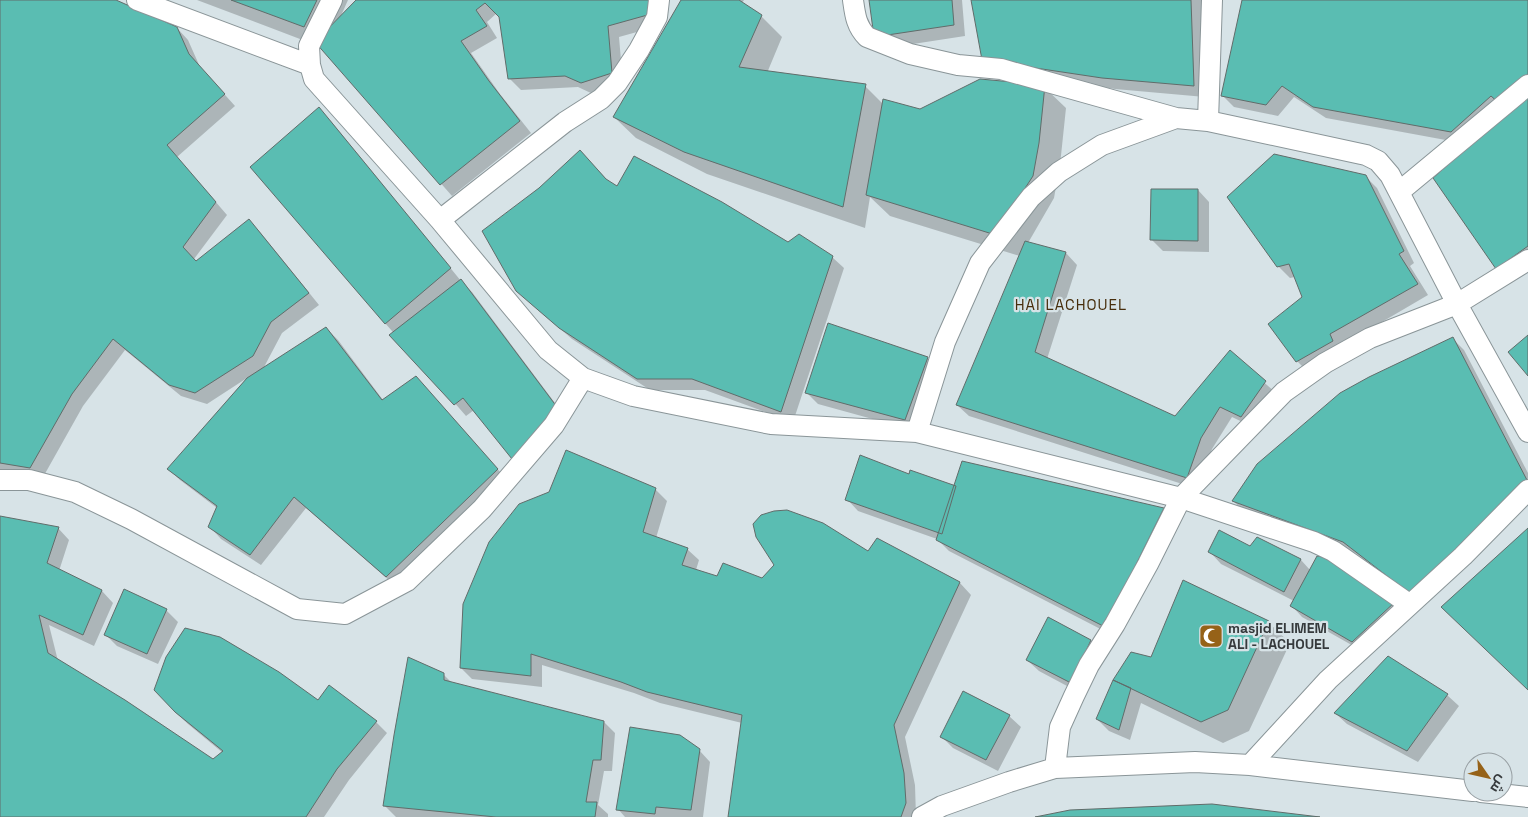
<svg xmlns="http://www.w3.org/2000/svg" width="1528" height="817" font-family="'Space Grotesk',Cairo,sans-serif">
<style>
.shadow{fill:#0003}
.building{fill:#5abdb2;stroke:#616c6a}
.lines{fill:none;stroke-linecap:round;stroke-linejoin:round}
.minor-casing{stroke:#8a9598;stroke-width:22}
.minor{stroke:#fff;stroke-width:20}
.labels{text-anchor:middle;dominant-baseline:central;stroke-width:4.5;stroke-linejoin:round;paint-order:stroke}
.poi-label{font-size:14px;font-weight:bold;fill:#363a3c;stroke:#d7e3e7;text-anchor:start}
.neighbourhood-label{font-size:15px;letter-spacing:1px;fill:#472e0c;stroke:#d7e3e7}
</style>
<rect width="100%" height="100%" fill="#d7e3e7"/>
<path class="shadow" d="M0,0H113L177,28L188,40L200,67L235,106L177,157L227,215L194,259L196,262L249,221L260,232L319,305L282,333L263,369L326,328L338,340L383,400L416,377L508,481L398,588L306,508L261,565L221,539L210,527L217,508L180,480L168,469L247,378L207,404L181,396L125,350L83,406L42,479L0,472Z
M197,0H348L340,18L358,0H661L662,25L619,37L623,84L593,94L578,87L521,90L509,78L500,17L497,13L487,22L497,38L471,53L500,94L531,133L452,196L321,47Z
M682,0H744L742,3L761,16L782,37L767,73L865,86L883,104L920,110L1044,87L1066,108L1060,165L1054,198L1028,243L1066,253L1077,265L1047,359L1175,418L1230,352L1277,394L1253,427L1232,417L1212,449L1198,489L969,416L957,405L1020,256L890,216L870,197L865,228L707,174L636,138L614,117Z
M871,0H962L965,36L887,48Z
M972,0H1202L1205,97L1115,89L995,71Z
M1243,0H1528V266L1497,268L1509,112L1462,143L1326,118L1294,97L1278,116L1234,107L1222,95Z
M330,120L461,281L472,292L567,419L474,410L466,416L385,323Z
M580,151L609,182L617,188L832,257L844,268L793,422L705,390H650L572,339L529,302L540,189Z
M1365,176L1377,188L1414,263L1410,266L1428,295L1341,346L1308,372L1297,361L1304,298L1295,277L1290,278L1278,266Z
M1198,190L1209,202V252L1163,251L1152,240Z
M1453,339L1464,350L1528,473V504L1421,604L1355,553L1245,512L1233,501Z
M927,358L939,369L916,431L818,404L807,393Z
M910,476L955,487L1163,509L1175,520L1116,637L949,551L937,539L858,511L847,499Z
M655,489L667,501L656,538L687,549L699,560L696,570L718,577L763,580L868,553L877,539L960,583L971,595L905,737L915,785L916,817H729L742,723L660,703L634,693L542,665V687L472,679L461,668Z
M0,518L58,528L69,540L59,571L102,591L113,603L94,646L49,625L58,661L214,761L223,753L188,724L175,712L318,701L376,722L387,733L349,780L324,817H0Z
M1257,538L1301,560L1310,570L1318,557L1406,613L1364,652L1302,617L1291,605L1294,601L1221,564L1210,552L1250,548Z
M166,610L178,622L158,664L117,646L106,635Z
M1268,622L1290,643L1249,731L1223,743L1141,703L1130,740L1109,731L1097,719L1152,658Z
M1090,641L1101,652L1082,694L1039,671L1027,660Z
M443,674L453,684L604,722L615,733L612,771H604L598,805L608,814V817H396L384,805Z
M1447,695L1459,706L1418,762L1347,724L1335,713Z
M1009,716L1021,727L998,771L953,748L942,737Z
M699,750L710,762L703,817H625L618,809Z"/>
<path class="building" d="M0,0H116L177,27L189,54L225,94L167,145L216,202L183,247L196,261L249,219L309,293L271,322L253,356L195,393L169,385L113,339L72,394L30,468L0,463Z
M231,0H317L304,27Z
M356,0H650L651,14L608,26L612,73L581,83L565,76L508,79L499,17L485,3L476,10L487,26L461,41L489,81L520,121L440,185L315,42Z
M681,0H739L762,15L739,67L866,84L843,207L684,152L613,117Z
M869,0H952L954,25L874,37Z
M971,0H1191L1194,86L1102,78L982,60Z
M1242,0H1528V82L1500,104L1491,96L1451,132L1313,107L1282,86L1266,105L1221,96Z
M980,79L1045,85L1039,143L1033,176L1016,202L999,236L866,195L883,99L920,109Z
M1528,93V246L1496,269L1433,178Z
M319,107L451,268L385,324L250,167Z
M580,150L606,179L617,186L634,156L722,202L788,242L799,234L833,256L781,412L692,379H637L559,328L516,291L482,231L539,188Z
M1274,154L1366,175L1404,251L1399,254L1418,284L1330,334L1333,341L1296,362L1268,324L1302,297L1289,264L1277,267L1227,197Z
M1151,189H1198V241L1150,240Z
M1025,241L1066,252L1035,352L1175,416L1230,350L1266,381L1241,417L1220,407L1201,438L1187,478L956,405Z
M461,279L557,407L512,459L463,398L454,405L389,335Z
M828,323L928,357L905,420L805,393Z
M326,327L382,400L416,376L498,469L386,577L294,497L250,555L208,527L217,506L167,469L247,378Z
M1528,335V376L1508,352Z
M1453,337L1528,482L1409,593L1343,542L1232,501L1257,464L1340,393L1369,377Z
M566,450L656,488L643,532L688,548L682,565L717,576L723,563L762,578L774,565L756,537L753,524L761,515L774,511L787,510L823,523L868,551L877,538L960,582L894,725L904,773L906,803L901,817H728L742,715L647,692L621,682L531,654V676L460,668L463,604L489,542L519,504L549,492Z
M860,455L909,474L910,470L956,486L942,534L845,500Z
M962,461L1164,508L1105,627L936,540Z
M0,516L59,527L47,563L102,590L83,635L39,615L48,653L125,700L213,759L223,751L175,712L154,690L166,657L185,628L220,637L279,672L318,700L329,685L377,721L337,769L306,817H0Z
M1528,528V690L1441,607Z
M1219,530L1250,546L1257,537L1301,559L1284,592L1208,552Z
M1317,556L1336,559L1396,601L1352,642L1290,606Z
M1183,580L1269,621L1228,710L1201,722L1113,680L1131,652L1151,657Z
M124,589L167,609L147,654L104,635Z
M1048,617L1091,640L1071,683L1026,660Z
M1388,656L1448,694L1407,751L1334,713Z
M408,657L444,673V680L604,721L601,760H593L586,802H597L595,817H496L383,806L394,735Z
M1113,680L1131,688L1119,730L1096,719Z
M963,691L1010,715L986,760L940,737Z
M630,727L680,735L700,749L691,810L656,807L655,814L616,810Z
M1212,804L1320,817H1035L1070,810Z"/>
<g class="lines">
<g class="minor-casing">
<path id="minor" d="M137,0L310,65
M332,0L309,46L310,65L314,79L440,220
M659,0L657,17L639,50L617,83L601,99L565,122L440,220L548,350L583,378L633,396L771,424L917,432L1181,498L1314,542L1333,551L1409,604
M853,0C855,14 856,26 867,37L910,54L958,65L1001,69L1176,118
M1208,121L1212,0
M1399,192L1528,85
M917,432L945,342L980,263L1031,197L1059,172L1102,145L1176,118L1208,121L1366,155L1378,161L1390,175L1457,304L1528,432
M0,480H29L75,492L131,519L297,609L345,614L407,581L482,509L554,425L583,378
M1250,765L1328,680L1463,556L1528,490
M1055,768L1060,727L1074,696L1089,665L1115,624L1148,564L1181,498L1284,392L1325,363L1370,338L1457,304L1528,260
M1481,792L1528,797
M922,817L942,806L1009,782L1055,768L1195,762L1250,765L1473,791"/>
</g>
<use href="#minor" class="minor"/>
</g>
<defs>
<g id="mosque-square" transform="scale(1.25)"><rect x="-9" y="-9" width="18" height="18" rx="4" fill="#966218" stroke="#d7e3e7"/><path d="M3.5-4.9A6 6 0 1 0 3.5 4.9A5 5 0 1 1 3.5-4.9Z" fill="#fff"/></g>
</defs>
<g fill-rule="evenodd">
<use href="#mosque-square" x="1211" y="636"/>
</g>
<g class="labels">
<g class="poi-label">
<text x="1228" y="628">masjid ELIMEM<tspan x="1228" dy="16">ALI - LACHOUEL</tspan></text>
</g>
<g class="neighbourhood-label">
<text x="1071" y="304">HAI LACHOUEL</text>
</g>
</g>
<g transform="translate(1488 777) rotate(124)"><circle r="24" fill="#d7e3e7" stroke="#979fa3"/>
<path d="M0-4L9 19L0 12L-9 19Z" fill="#966218"/>
<text y="-8" font-size="14" font-weight="bold" text-anchor="middle" fill="#363a3c">ش</text>
</g>
</svg>
